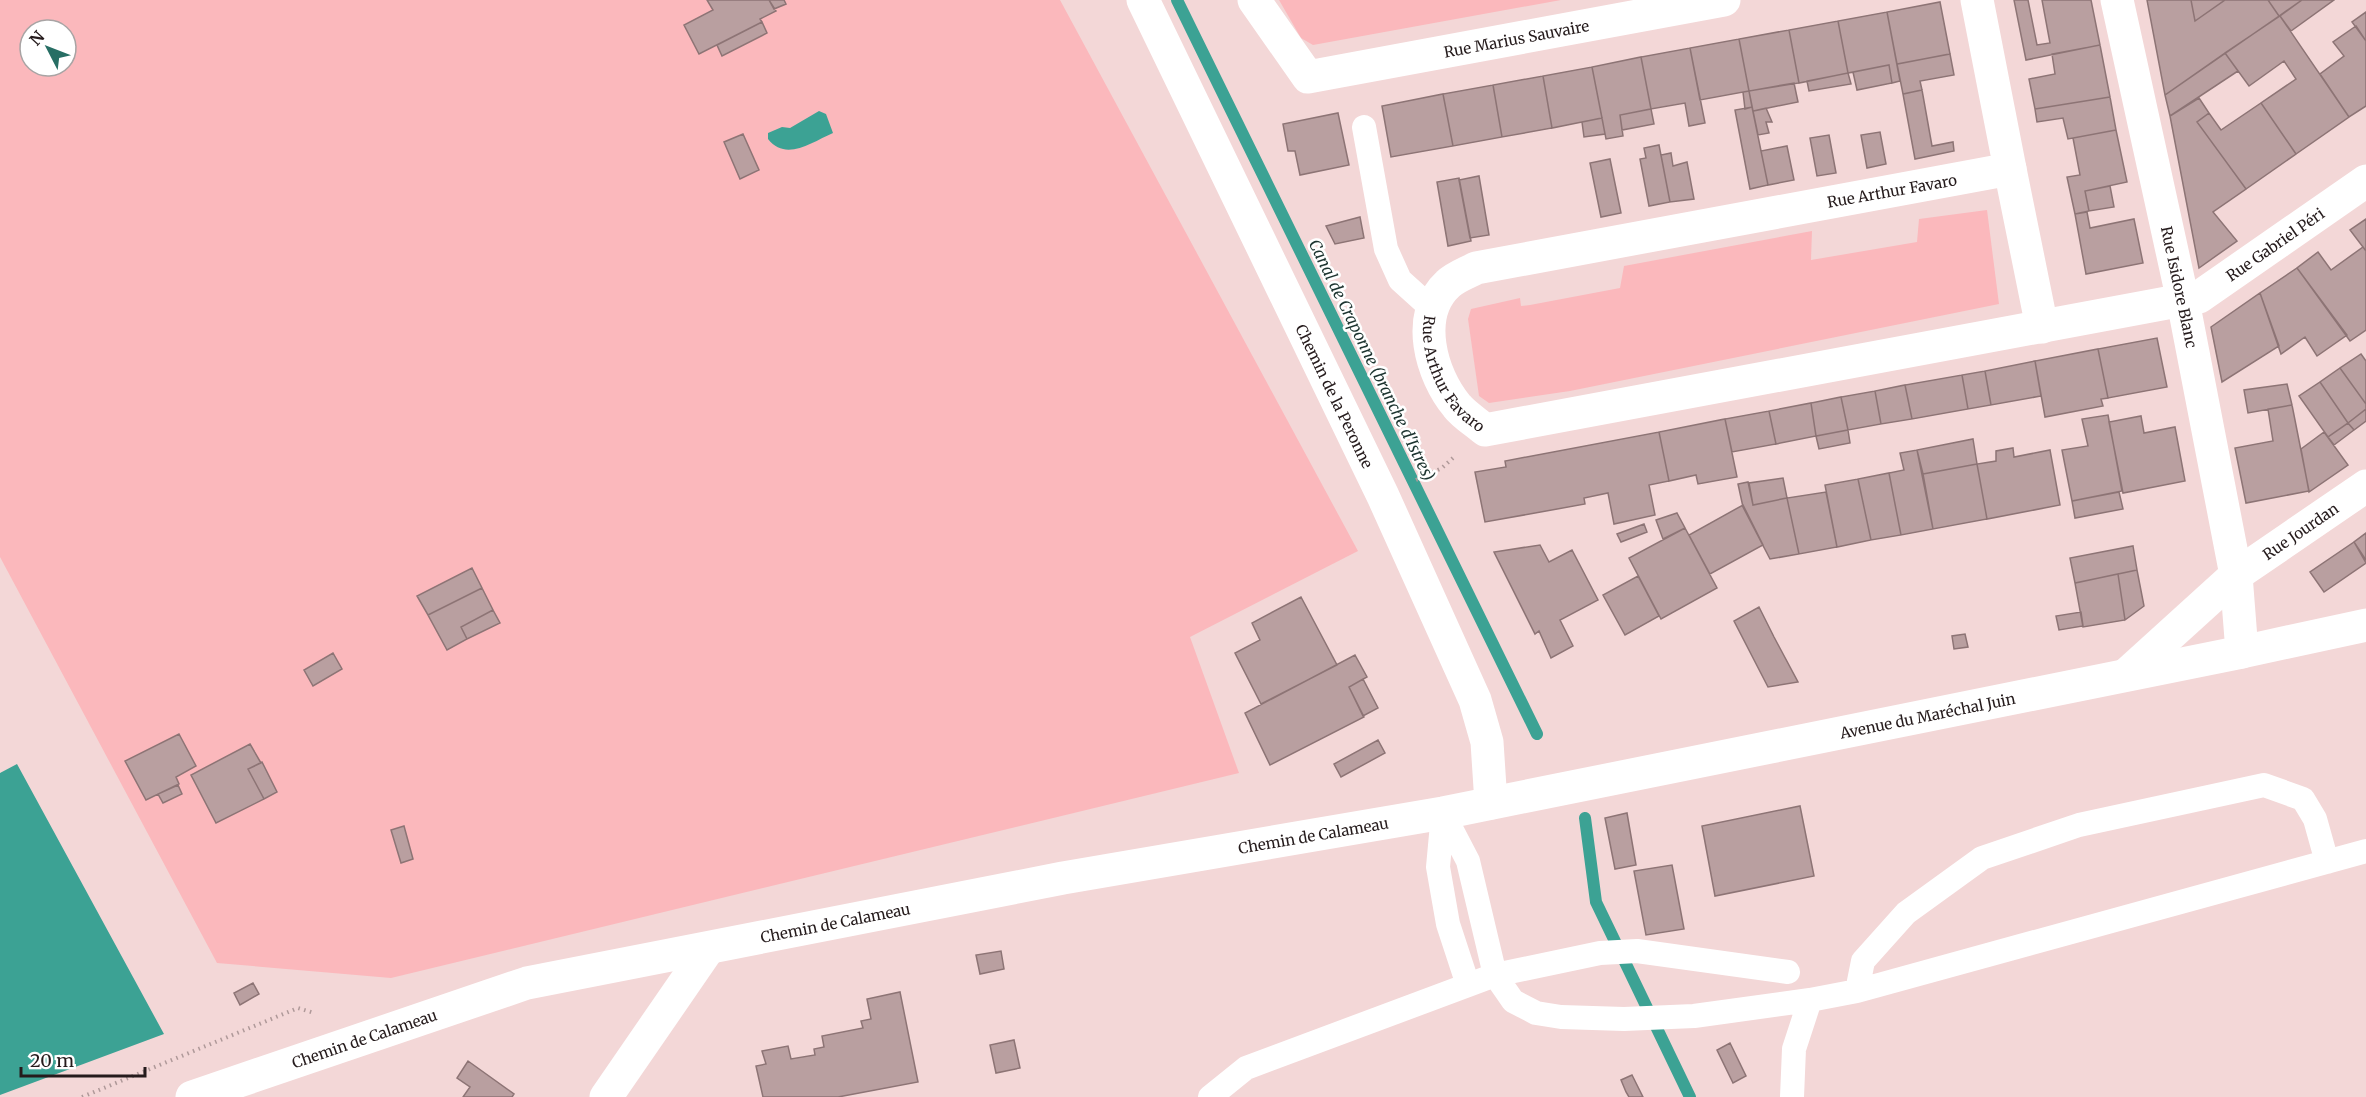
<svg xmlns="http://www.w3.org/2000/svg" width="2366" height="1097" font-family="Merriweather,serif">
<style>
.green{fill:#fbb8bc;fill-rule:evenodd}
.water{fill:#3ca294}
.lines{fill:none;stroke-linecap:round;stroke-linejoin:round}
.stream{stroke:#3ca294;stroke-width:12}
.building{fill:#b99fa0;stroke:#8d7475;stroke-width:1.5}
.path{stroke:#af9999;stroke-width:4;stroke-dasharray:1.5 4.5;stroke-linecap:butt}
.lane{stroke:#fff;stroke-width:24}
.street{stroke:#fff;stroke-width:33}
.secondary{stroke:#fff;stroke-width:33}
.labels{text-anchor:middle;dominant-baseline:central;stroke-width:5;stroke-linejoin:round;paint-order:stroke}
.street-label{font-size:15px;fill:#251b1c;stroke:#fff}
.water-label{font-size:16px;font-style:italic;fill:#1c332f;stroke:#fff}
</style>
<rect width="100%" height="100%" fill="#f3d7d7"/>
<path class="green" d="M0,0H1060L1358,551L1190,637L1239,773L391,978L217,963L0,557ZM30,30H66V66H30Z
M1279,0H1561L1313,45L1301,38Z
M1987,210L1999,304L1570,391L1489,403L1479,396L1468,319L1471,309L1520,298L1521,306L1530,305L1620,288L1624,266L1812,231L1811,260L1917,242L1919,219Z"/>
<path class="water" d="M819,111L826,114L833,133C812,142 786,162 768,139V133L782,127L790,128Z
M17,764L164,1034L0,1095V773Z"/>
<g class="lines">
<path class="stream" d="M1177,0L1537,734
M1585,818L1596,902L1690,1097"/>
</g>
<path class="building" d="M707,0H769L776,11L760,19L762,22L699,54L684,25L713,10Z
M769,0H784L786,4L774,9Z
M2014,0H2028L2037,45L2050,43L2042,0H2091L2100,45L2026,60Z
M2147,0H2191L2195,21L2225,0H2268L2279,16L2165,95Z
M2191,0H2225L2195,21Z
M2268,0H2302L2279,16Z
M2302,0H2334L2291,31L2280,16Z
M1940,2L1950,54L1897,64L1887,12Z
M1887,12L1900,81L1892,83L1889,65L1848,73L1838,21Z
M2366,12V41L2352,22Z
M2280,16L2349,117L2296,154L2261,103L2296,79L2284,61L2249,86L2225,53Z
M1838,21L1848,73L1799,83L1789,30Z
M762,22L767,33L722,56L717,45Z
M2356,26L2366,41V106L2349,117L2320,74L2344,56L2333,42Z
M1789,30L1799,83L1749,91L1739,39Z
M1739,39L1749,91L1700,100L1690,48Z
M2100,45L2110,97L2035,109L2029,79L2055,74L2052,54Z
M1690,48L1705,123L1689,126L1685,103L1651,109L1641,57Z
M2225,53L2238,71L2170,116L2165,95Z
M1950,54L1954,75L1920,81L1922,90L1903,94L1897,64Z
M1641,57L1651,109L1620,115L1623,136L1606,139L1592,67Z
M1889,65L1892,83L1857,90L1853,72Z
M1592,67L1602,118L1552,128L1543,76Z
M1848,73L1851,84L1809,91L1807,81Z
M1543,76L1552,128L1502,137L1493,85Z
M1794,83L1798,102L1753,111L1749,91Z
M1493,85L1502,137L1453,146L1443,94Z
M1922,90L1932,146L1953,142L1954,151L1915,159L1903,94Z
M1749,91L1752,107L1745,109L1743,92Z
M1443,94L1453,146L1391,157L1382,106Z
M2110,97L2116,130L2068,139L2063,118L2037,122L2035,109Z
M2199,98L2209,113L2197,122L2246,189L2213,212L2237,241L2199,268L2170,116Z
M2261,103L2296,154L2246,189L2197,122L2209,113L2221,130Z
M1752,107L1768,185L1750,189L1735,110Z
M1766,108L1772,122H1766L1769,133L1758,135L1753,111Z
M1651,109L1654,124L1622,130L1620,115Z
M1338,113L1349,165L1300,175L1295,151H1288L1283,124Z
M1602,118L1605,134L1584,137L1582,122Z
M2116,130L2127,182L2085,191L2089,211L2075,214L2067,177L2080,175L2073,138Z
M1880,132L1886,164L1867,168L1861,135Z
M743,134L759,170L740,179L724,142Z
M1829,135L1836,173L1817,176L1810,138Z
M1659,145L1670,202L1649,206L1640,159L1646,158L1644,148Z
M1787,146L1794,180L1768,185L1761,151Z
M1671,153L1673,166L1687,162L1694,199L1670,202L1661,155Z
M1610,159L1621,213L1601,217L1590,163Z
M1479,176L1489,235L1470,238L1459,180Z
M1459,178L1471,241L1448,246L1437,182Z
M2110,186L2114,207L2089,211L2085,191Z
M2087,212L2090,228L2134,219L2143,263L2086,274L2075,214Z
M1360,217L1364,238L1335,244L1326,226Z
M2366,219V251L2350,230Z
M2363,247L2366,251V330L2350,341L2297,268L2318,252L2331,270Z
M2297,268L2347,335L2317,356L2305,337L2281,354L2260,293Z
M2260,293L2279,346L2222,382L2211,327Z
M2157,338L2167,387L2108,398L2098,349Z
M2098,349L2108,398L2101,399L2103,406L2045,417L2035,361Z
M2361,354L2366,361V404L2340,368Z
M2035,361L2041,396L1991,405L1985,371Z
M2340,368L2366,404V409L2348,423L2320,382Z
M1985,371L1991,405L1968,409L1962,375Z
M1962,375L1968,409L1912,419L1905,385Z
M2320,382L2348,423L2328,437L2299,396Z
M2287,384L2292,405L2248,413L2244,390Z
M1905,385L1912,419L1881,424L1875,391Z
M1875,391L1881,424L1848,430L1841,397Z
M1841,397L1848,430L1816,436L1811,403Z
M1811,403L1816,436L1776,444L1769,411Z
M2292,405L2309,491L2246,503L2235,448L2273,441L2268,409Z
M2366,409V421L2354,430L2348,423Z
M1769,411L1776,444L1732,452L1725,419Z
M2108,415L2122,491L2072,501L2062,450L2088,446L2082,419Z
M2141,416L2144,433L2175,427L2185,481L2123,493L2109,422Z
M1725,419L1737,477L1698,484L1696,475L1669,481L1659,432Z
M2348,423L2354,430L2334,445L2328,437Z
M1848,430L1850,443L1819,449L1816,436Z
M1659,432L1669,481L1649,485L1655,515L1614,524L1608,493L1584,498L1585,504L1485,522L1475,472L1506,467L1505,461Z
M2324,432L2348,465L2309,492L2301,449Z
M1973,439L1977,464L1923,474L1917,450Z
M2013,448L2014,457L2050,450L2060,505L1987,519L1977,464L1996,461V451Z
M1917,450L1933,529L1901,535L1889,473L1904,470L1900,453Z
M1977,464L1987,519L1933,529L1923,474Z
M1889,473L1901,535L1871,540L1858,479Z
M1783,478L1787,498L1753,505L1749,483Z
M1858,479L1871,540L1837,547L1825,485Z
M1748,482L1753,505L1787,498L1799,554L1770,559L1743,507L1738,484Z
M1826,492L1837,547L1799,554L1787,498Z
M2119,492L2123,509L2075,518L2072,501Z
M1743,505L1763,545L1710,574L1689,535Z
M1677,513L1685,528L1663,539L1656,520Z
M1644,524L1647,532L1621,542L1617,534Z
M1685,528L1717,588L1661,619L1629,558Z
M2366,533V560L2354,542Z
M2354,542L2366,563L2324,592L2310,572Z
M1540,545L1549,562L1572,550L1598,600L1560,620L1573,646L1551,658L1539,631L1535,634L1494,552Z
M2133,546L2137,570L2075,583L2070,558Z
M472,568L482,588L428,615L417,596Z
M2137,570L2144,606L2125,620L2118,574Z
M2118,574L2125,620L2083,627L2075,583Z
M1638,576L1659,616L1625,635L1603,595Z
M482,588L493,610L461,627L467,639L447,650L428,615Z
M1301,597L1337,665L1261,704L1235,653L1260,640L1252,623Z
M1759,607L1774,637L1798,682L1768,687L1734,621Z
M493,610L500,623L467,639L461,627Z
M2081,612L2083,626L2059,630L2056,616Z
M1965,634L1968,647L1954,649L1952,636Z
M333,653L342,669L313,686L304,670Z
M1355,655L1367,677L1349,687L1364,717L1270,765L1245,713Z
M1363,679L1378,708L1363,716L1349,687Z
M179,734L196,766L176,777L179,784L146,800L125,761Z
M1378,740L1385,753L1341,777L1334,764Z
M250,744L261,763L248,769L264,799L216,823L191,775Z
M262,762L277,792L264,799L248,769Z
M178,785L182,794L163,803L158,794Z
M1800,806L1814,876L1715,896L1702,826Z
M1627,813L1636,865L1615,869L1605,818Z
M404,826L413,859L401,863L391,830Z
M1672,865L1684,929L1646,935L1634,871Z
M1001,951L1004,969L980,974L976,955Z
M253,983L259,994L240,1005L234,993Z
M900,992L918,1082L838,1097H763L756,1066L766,1064L762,1051L788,1046L791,1059L815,1055L814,1049L824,1047L822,1036L863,1028L861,1021L871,1019L867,999Z
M1014,1040L1020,1068L996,1073L990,1045Z
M1730,1043L1746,1076L1733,1083L1717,1050Z
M468,1061L514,1094L512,1097H463L470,1087L457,1078Z
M1632,1075L1643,1097H1629L1626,1092L1621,1080Z"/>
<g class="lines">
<path class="path" d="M1416,480L1442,468L1455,456
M82,1097L298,1008L314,1013"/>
<path class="lane" d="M1364,127L1386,249L1400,280L1431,308
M1443,813L1468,861L1495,975L1513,1001L1536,1013L1561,1017L1624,1019L1694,1016L1810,1000L1857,991L2366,851
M1443,813L1438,867L1448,924L1468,985
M1857,991L1863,961L1906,913L1982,858L2079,825L2264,785L2303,799L2315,819L2327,862
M1210,1097L1246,1068L1495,975L1600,953L1637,951L1788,972
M1792,1097L1794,1049L1810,1000"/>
<g class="street">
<path id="s1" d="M1143,0L1383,496L1475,700L1487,742L1491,803"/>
<path id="s2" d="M1254,0L1308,77L1724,0"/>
<path id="s3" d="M1977,0L2010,169L1476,268C1467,273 1455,277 1448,284C1414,315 1431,375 1457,406C1464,415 1476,422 1485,430L2199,297L2366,181"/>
<path d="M2010,169L2042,327"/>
<path id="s4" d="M2236,575L2366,486"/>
<path d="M2242,652L2366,625"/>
<path d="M606,1097L708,949"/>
</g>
<g class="secondary">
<path d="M2128,673L2236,575"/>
<path id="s5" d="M192,1097L527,983L1063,878L1443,813L2242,652L2236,575L2183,301L2117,0"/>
</g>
</g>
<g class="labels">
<g class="street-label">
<text stroke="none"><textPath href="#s2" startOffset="306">Rue Marius Sauvaire</textPath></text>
<text transform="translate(1892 191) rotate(-10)">Rue Arthur Favaro</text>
<text stroke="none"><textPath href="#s3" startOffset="1737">Rue Gabriel Péri</textPath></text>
<text transform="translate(2179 287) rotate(78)">Rue Isidore Blanc</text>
<text stroke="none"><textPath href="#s3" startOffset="850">Rue Arthur Favaro</textPath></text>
<text stroke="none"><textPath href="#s1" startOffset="440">Chemin de la Peronne</textPath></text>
<text stroke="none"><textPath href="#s4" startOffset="78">Rue Jourdan</textPath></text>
<text stroke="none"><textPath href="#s5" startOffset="1780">Avenue du Maréchal Juin</textPath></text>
<text stroke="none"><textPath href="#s5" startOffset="1154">Chemin de Calameau</textPath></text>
<text stroke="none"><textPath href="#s5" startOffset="668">Chemin de Calameau</textPath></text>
<text stroke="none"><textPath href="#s5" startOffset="182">Chemin de Calameau</textPath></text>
</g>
<g class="water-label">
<text transform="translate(1372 360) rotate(64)">Canal de Craponne (branche d'Istres)</text>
</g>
</g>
<g transform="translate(48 48) rotate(312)"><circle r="28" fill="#ffffff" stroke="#a8a4a4" stroke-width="1.5"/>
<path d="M0-4.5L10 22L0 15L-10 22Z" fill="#276e64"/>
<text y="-9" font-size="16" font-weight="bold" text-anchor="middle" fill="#251b1c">N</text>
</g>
<path d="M21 1067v9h124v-9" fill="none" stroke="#251b1c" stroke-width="3"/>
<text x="30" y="1067" font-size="18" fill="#251b1c" stroke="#ffffff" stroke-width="4.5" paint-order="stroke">20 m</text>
</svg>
